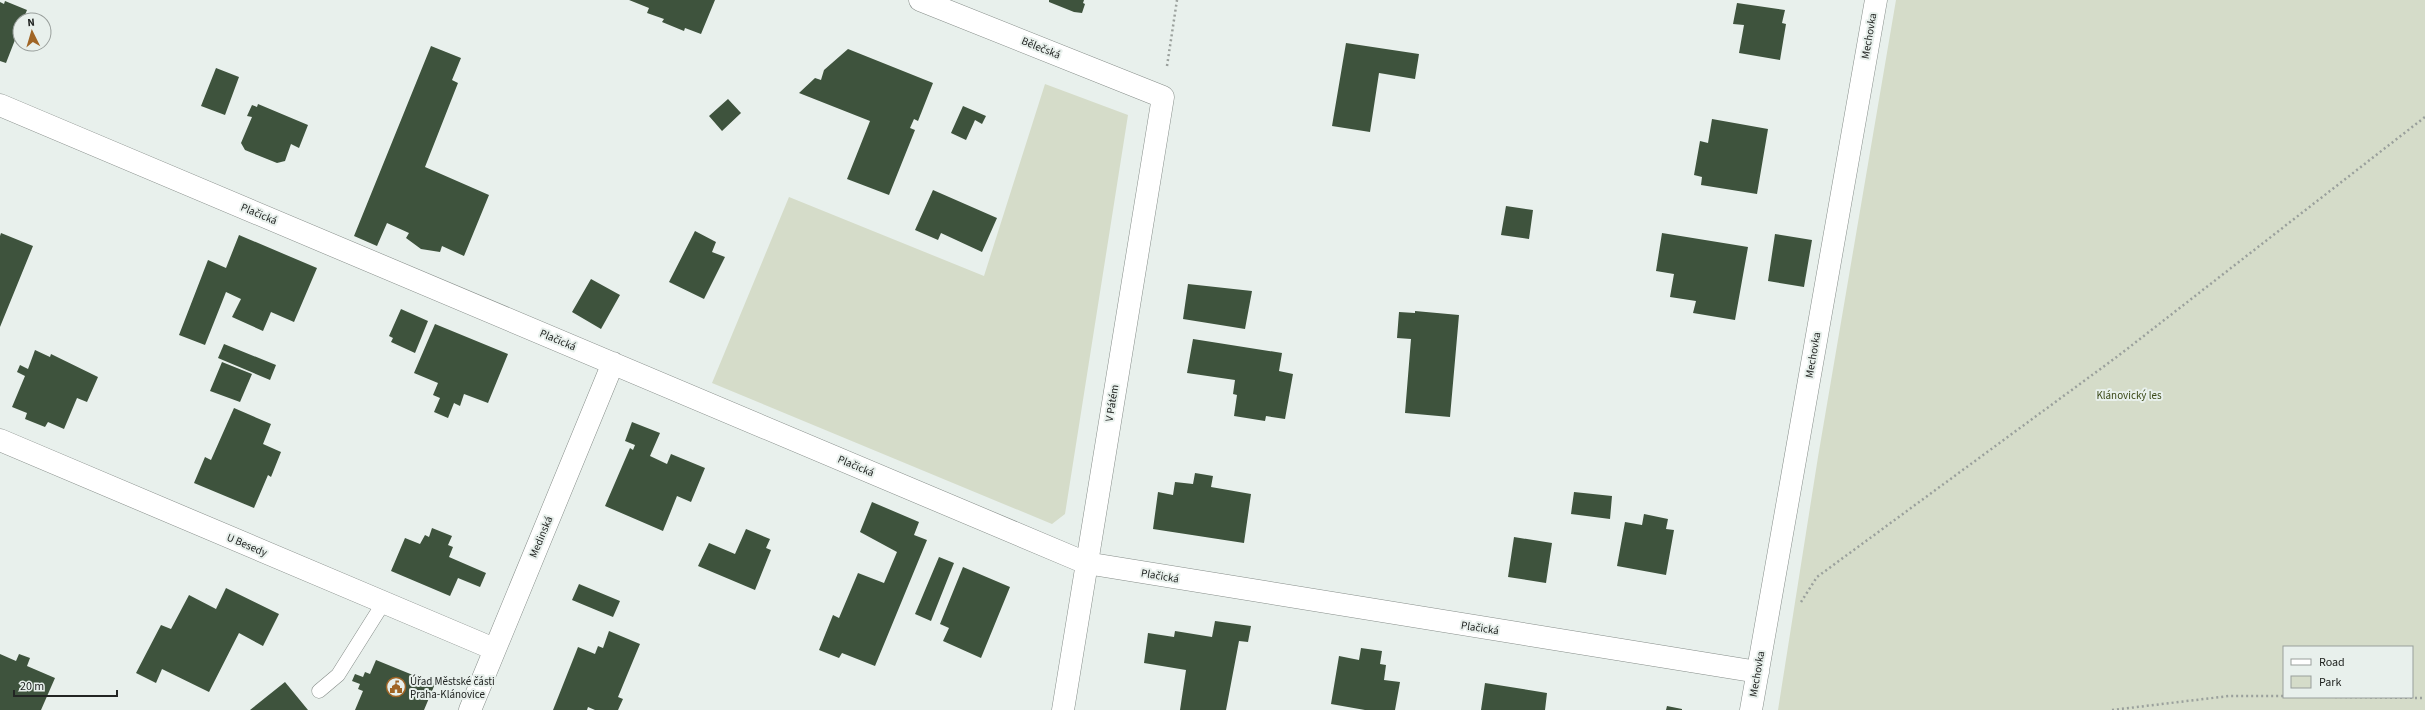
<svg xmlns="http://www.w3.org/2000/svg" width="2425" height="710" font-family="'Source Sans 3',sans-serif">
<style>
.green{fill:#d5dcc9;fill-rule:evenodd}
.building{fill:#3e533d}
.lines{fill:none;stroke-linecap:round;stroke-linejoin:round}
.service-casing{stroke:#868d89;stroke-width:15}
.minor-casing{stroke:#868d89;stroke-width:23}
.path{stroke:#9aa09c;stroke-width:2.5;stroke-dasharray:2 3;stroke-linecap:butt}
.service{stroke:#fff;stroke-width:14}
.minor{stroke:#fff;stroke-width:22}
.labels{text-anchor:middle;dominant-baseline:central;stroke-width:4;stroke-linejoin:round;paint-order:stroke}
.street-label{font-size:11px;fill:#222523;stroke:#e8f0ec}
.park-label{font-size:11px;fill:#384715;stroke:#e8f0ec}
.poi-label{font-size:11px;fill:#222523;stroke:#e8f0ec;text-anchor:start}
</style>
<rect width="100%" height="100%" fill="#e8f0ec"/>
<path class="green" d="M1896,0H2425V710H1778L1818,457ZM2284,647H2412V697H2284Z
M1045,84L1128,115L1065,514L1052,524L712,383L789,197L984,276Z"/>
<path class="building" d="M629,0H715L701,34L685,28L684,31L662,22L664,19L647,13L649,8Z
M1049,0H1084L1083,3L1085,4L1082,13L1074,12L1049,2Z
M5,1L27,10L23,20H20V27L6,63L0,61V2L4,4Z
M1737,3L1785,10L1782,23L1786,24L1780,60L1739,53L1744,25L1733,24Z
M1346,43L1419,54L1415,79L1379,73L1370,132L1332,126Z
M431,46L461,58L452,80L458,83L425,167L489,195L464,256L442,246L440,252L421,249L406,238L409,233L387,223L377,246L354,236Z
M848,49L933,83L918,121L914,119L910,128L915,130L889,195L847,179L870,121L799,93L815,78L821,80L824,70Z
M216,68L239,77L225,115L201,106Z
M728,99L741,113L722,131L709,116Z
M258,104L308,125L299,148L291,144L285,161L277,163L245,150L241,143L252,117L247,116L252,105L257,107Z
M963,106L986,116L982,124L975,120L966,140L951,133Z
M1712,119L1768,129L1757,194L1701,185L1702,177L1694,175L1700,141L1708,143Z
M933,190L997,218L982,252L941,233L938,240L915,230Z
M1506,206L1533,210L1529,239L1501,235Z
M695,231L716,242L712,252L725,257L704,299L669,282Z
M1,233L33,246L0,327V236Z
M1662,233L1748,247L1735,320L1693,313L1696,301L1670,297L1674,274L1656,271Z
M1775,234L1812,240L1804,287L1768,281Z
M239,235L317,268L294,322L271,312L263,331L232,317L241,299L226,292L205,345L179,335L208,260L226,268Z
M591,279L620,295L601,329L572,312Z
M1188,284L1252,291L1245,329L1183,319Z
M401,309L428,321L415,353L391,342L393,338L389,336Z
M1415,311L1459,315L1450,417L1405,413L1411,339L1397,338L1399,312L1415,313Z
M435,324L508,354L488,403L464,394L460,406L454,403L448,418L434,412L440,398L433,395L438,383L414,373Z
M1193,339L1282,353L1279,371L1293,374L1285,419L1266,416L1265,421L1234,416L1237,395L1233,394L1235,380L1187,373Z
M224,344L276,365L270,380L218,358Z
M35,350L50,357L51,354L98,377L87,402L77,398L64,429L48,422L45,427L25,419L27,413L12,407L25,376L17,372L20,365L28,369Z
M222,362L252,374L240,402L210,391Z
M234,408L271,424L263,444L281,452L271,477L268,475L254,508L194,483L205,457L211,460Z
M632,422L660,433L650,456L667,464L671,454L705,468L691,502L677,496L663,531L605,506L630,448L633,450L635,445L625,441Z
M1195,473L1213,476L1211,487L1251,494L1244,543L1153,529L1158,492L1173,495L1175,482L1193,484Z
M1574,492L1612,496L1610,519L1571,514Z
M872,502L919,522L914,535L927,540L875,666L842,653L839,658L819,650L833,615L839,618L858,573L884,583L897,552L860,532Z
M1644,514L1668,519L1666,529L1674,530L1666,575L1617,566L1625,522L1642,525Z
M432,528L452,536L448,545L453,547L449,557L486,573L480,587L458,578L450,596L391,571L405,538L420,544L425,535L429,537Z
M746,529L770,539L766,548L771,550L755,590L698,566L709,543L735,554Z
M1514,537L1552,543L1546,583L1508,577Z
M939,557L954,563L931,621L915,614Z
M963,567L1010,587L981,658L943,641L949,628L940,624Z
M579,584L620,601L613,617L572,600Z
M226,588L279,614L263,646L239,633L209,692L162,669L156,683L136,673L161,625L171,629L189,595L216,609Z
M1215,621L1251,626L1248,642L1239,641L1226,710H1180L1186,670L1144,663L1148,633L1174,637L1175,631L1212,637Z
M609,631L640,644L618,697L623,699L618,710H595L588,707L587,710H553L578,647L595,654L598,646L603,648Z
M1361,648L1382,651L1380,664L1386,665L1384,680L1400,682L1395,710H1365L1331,704L1339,656L1359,660Z
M0,654L16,661L19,654L30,658L27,666L55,678L41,710H0Z
M376,660L435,684L424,710H355L363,691L358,689L360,684L352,681L355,674L363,677L365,672L370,674Z
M285,682L308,710H250Z
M1485,683L1547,693L1545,710H1481Z
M1667,706L1682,709V710H1666Z"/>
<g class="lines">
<g class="service-casing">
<path id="service" d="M319,691L338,675L384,602"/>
</g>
<g class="minor-casing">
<path id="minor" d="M920,0L1163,97L1063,710
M0,105L1086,563L1758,672
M0,440L494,649
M470,710L613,363
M1751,710L1876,0"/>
</g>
<path class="path" d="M1167,66L1177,0
M1801,602L1817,577L2118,356L2425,117
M2335,697L2425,698
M2112,710L2229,696H2284"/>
<use href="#service" class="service"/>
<use href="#minor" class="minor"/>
</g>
<defs>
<g id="civic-ring" transform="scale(1)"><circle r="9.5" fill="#e8f0ec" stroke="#a06525" stroke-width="1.5"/><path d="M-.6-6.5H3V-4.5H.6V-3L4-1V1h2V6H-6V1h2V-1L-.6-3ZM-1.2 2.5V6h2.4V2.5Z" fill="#a06525"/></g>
</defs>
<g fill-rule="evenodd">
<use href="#civic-ring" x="396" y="687"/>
</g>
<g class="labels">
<g class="street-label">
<text transform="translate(1869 36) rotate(-80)">Mechovka</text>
<text transform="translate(1041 48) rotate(22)">Bělečská</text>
<text transform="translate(259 214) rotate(23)">Plačická</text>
<text transform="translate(558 340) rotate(23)">Plačická</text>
<text transform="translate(1813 355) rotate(-80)">Mechovka</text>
<text transform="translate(1112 403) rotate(-81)">V Pátém</text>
<text transform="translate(856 466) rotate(23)">Plačická</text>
<text transform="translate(541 537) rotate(-67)">Medinská</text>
<text transform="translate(247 545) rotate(23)">U Besedy</text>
<text transform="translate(1160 576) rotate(10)">Plačická</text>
<text transform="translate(1480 628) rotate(9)">Plačická</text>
<text transform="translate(1757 674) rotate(-80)">Mechovka</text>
</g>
<g class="park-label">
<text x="2129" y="395">Klánovický les</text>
</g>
<g class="poi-label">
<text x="410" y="681">Úřad Městské části<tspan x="410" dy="13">Praha-Klánovice</tspan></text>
</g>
</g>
<rect x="2283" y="646" width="130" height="52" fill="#e8f0ec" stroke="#999f9c"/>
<rect x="2291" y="659" width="20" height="6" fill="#ffffff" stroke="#999f9c"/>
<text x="2319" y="666" font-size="12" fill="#222523">Road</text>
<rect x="2291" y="676" width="20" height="12" fill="#d5dcc9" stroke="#999f9c"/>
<text x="2319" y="686" font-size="12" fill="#222523">Park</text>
<g transform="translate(32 32) rotate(355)"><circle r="19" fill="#e8f0ec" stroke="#999f9c"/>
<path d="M0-3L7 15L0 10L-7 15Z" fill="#a06525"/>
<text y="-6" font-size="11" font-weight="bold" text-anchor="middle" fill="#222523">N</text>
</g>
<path d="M14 690v6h103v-6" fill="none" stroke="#222523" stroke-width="2"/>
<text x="20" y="690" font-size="12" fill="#222523" stroke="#e8f0ec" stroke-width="3" paint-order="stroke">20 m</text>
</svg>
